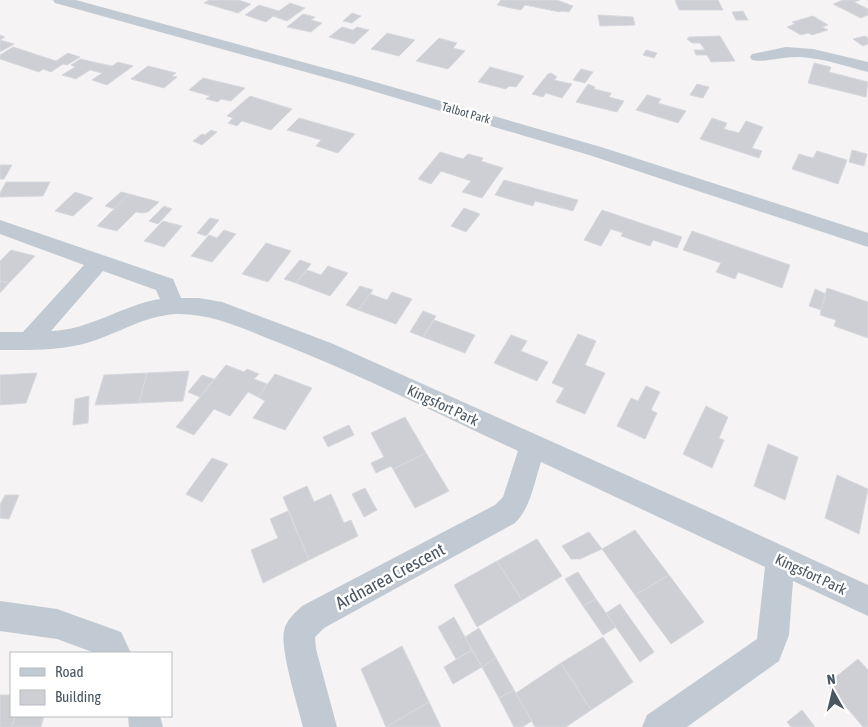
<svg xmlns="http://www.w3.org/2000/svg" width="868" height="727" font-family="'Asap Condensed',sans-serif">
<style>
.building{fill:#cdcfd5;stroke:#d7d9de}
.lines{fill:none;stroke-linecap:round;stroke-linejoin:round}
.minor{fill:#c1cad2;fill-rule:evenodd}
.labels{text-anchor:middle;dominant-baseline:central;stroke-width:5;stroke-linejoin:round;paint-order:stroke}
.far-street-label{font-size:12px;fill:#4a5661;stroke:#fff}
.street-label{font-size:15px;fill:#4a5661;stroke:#fff}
.near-street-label{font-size:18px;fill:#4a5661;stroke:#fff}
</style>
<rect width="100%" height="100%" fill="#f5f3f3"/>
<path class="building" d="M209,0H238L251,4L238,13L204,3Z
M501,0H557L573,6L569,12L561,11L560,12L525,5L521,10L497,5Z
M675,0H718L723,10H679Z
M843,0H860L854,2L868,9V15L861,18L833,4Z
M290,3L305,8L287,21L273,16L266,22L245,15L259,5L279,11Z
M743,11L748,20H736L732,12Z
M352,13L361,16L352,23L343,21Z
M303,14L315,17L311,20L322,23L311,32L287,27Z
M598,15L633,17L635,25L600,26Z
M813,16L828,25L822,27L828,30L812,35L808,33L801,35L787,27L795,24L792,22Z
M342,27L353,30L357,27L369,30L354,44L329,37Z
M387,33L415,40L399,56L371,49Z
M0,35L5,37L0,40L14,44L0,52Z
M720,36L735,61L711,62L707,55H696L694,50H705L700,43H692L687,39L689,37Z
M865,36L868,38V44L863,46L853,39Z
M439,38L457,43L453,48L465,51L448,69L416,61Z
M13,47L56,61L68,53L80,57L67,65L63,64L51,72L43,69L39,72L0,59V55Z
M646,50L657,53L654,58L643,55Z
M80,59L112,66L118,62L133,66L107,85L92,80L102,73L90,70L76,79L62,75L75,67L71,65Z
M814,63L831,67L829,72L868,82L866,97L808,83Z
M148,66L176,73L172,76L177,77L164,88L131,79Z
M490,67L524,76L516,87L509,86L506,89L478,82Z
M581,69L593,72L585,83L573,80Z
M551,73L557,77L554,80L572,84L562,98L546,93L543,97L532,94L548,74Z
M203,78L245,88L231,101L221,99L218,102L206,99L210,96L189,90Z
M588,84L595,87L594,89L611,93L609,97L624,101L617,112L576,102Z
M697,84L709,87L703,98L690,95Z
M647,95L661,99L658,103L686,111L678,123L636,110Z
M250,96L292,109L271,130L242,121L237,126L228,123L233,118L227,116Z
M299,118L355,134L338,153L316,146L321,140L287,130Z
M712,118L727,123L724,129L739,133L746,121L763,127L752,148L762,151L759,158L700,139Z
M211,130L217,132L202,145L193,141L202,134L205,135Z
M852,150L867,154L864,166L849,162Z
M817,151L847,160L838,184L792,169L799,154L813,158Z
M440,152L463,159L468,154L483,158L481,161L503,168L482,198L462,192L471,181L441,171L431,184L418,179Z
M0,165H12L4,179H0Z
M504,180L578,200L573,211L535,201L533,206L495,195Z
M6,182H50L43,196L0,197V193Z
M75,192L93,198L73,216L55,211Z
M121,192L129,194L114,209L105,206Z
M129,194L159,202L148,212L142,213L136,212L117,231L97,226Z
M164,206L172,209L158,224L149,221Z
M464,208L480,214L466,232L451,226Z
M602,210L682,237L677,248L653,240L650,246L621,236L623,233L611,229L601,246L584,240Z
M210,218L219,220L206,236L197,233Z
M163,221L182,226L164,247L144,241Z
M224,230L236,234L212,262L191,256L209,235L217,238Z
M692,231L790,265L782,288L738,272L735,279L716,272L721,263L683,250Z
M266,243L291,251L268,282L242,274Z
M11,250L35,256L9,283L0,281V261Z
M300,260L311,264L296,283L284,279Z
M328,266L348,273L330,296L296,283L307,270L321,275Z
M0,281L9,283L0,293Z
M360,286L373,290L358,310L346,305Z
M827,288L868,302V338L834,326L836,320L820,315Z
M815,289L826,294L821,310L809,306Z
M392,292L412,299L396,324L358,310L370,294L387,300Z
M423,311L436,316L423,337L410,332Z
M434,320L475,335L465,353L423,337Z
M578,334L596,341L585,365L605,373L585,414L556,402L564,388L552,383Z
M511,335L527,341L521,351L548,362L537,381L494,363Z
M226,365L244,372L247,369L259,374L254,379L267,384L258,397L248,392L230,416L214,409L194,435L176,427Z
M189,371L183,401L139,403L147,373Z
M37,373L26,403L0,405V375Z
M147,373L139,403L95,405L104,375Z
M275,374L312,388L285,430L253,418L265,401L258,397Z
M202,375L214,379L200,397L188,392Z
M646,386L660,392L651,410L657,413L645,439L617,426L631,398L638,401Z
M89,396L88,423L73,425L75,399Z
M706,406L728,417L719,438L724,440L712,468L683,454Z
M405,417L426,453L393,469L391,466L376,473L371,463L384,457L371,433Z
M349,425L354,435L328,447L323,437Z
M768,444L798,457L785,500L754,486Z
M426,453L449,491L415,508L393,469Z
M212,458L228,464L202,502L186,494Z
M837,475L868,489L859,534L825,518Z
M307,486L314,502L331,494L344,523L351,520L358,536L309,560L283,497Z
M365,488L377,510L364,517L352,494Z
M5,495H19L9,519L0,518V505Z
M288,511L309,560L263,583L251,550L278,538L270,519Z
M635,530L669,575L635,595L602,549Z
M589,532L602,549L580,559H571L562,546Z
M537,539L562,576L522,600L497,561Z
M497,561L522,600L477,627L454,585Z
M578,572L596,599L583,606L565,579Z
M669,575L704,622L671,644L635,595Z
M596,599L616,627L603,635L583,606Z
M620,604L654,652L640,662L606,613Z
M454,617L472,650L456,659L438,627Z
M479,628L496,658L482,667L465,637Z
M603,637L633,682L591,710L561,663Z
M402,646L429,702L386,727L361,669Z
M472,650L482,667L453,684L444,667Z
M496,658L514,690L499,698L482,667Z
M858,659L868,670V727H863L827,684Z
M561,663L591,710L566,727H535L516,693Z
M514,690L532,721L522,727H514L499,698Z
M0,695H11V716H15L12,727H0Z
M429,702L441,727H386Z
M802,710L815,727H791L787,722Z
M15,716H44L41,727H12Z"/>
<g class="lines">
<path class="minor" d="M53,0H76L361,78L601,147L868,233V247L589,155L349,84L55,3Z
M786,47L813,49L868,62V72C845,66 823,58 799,57C785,56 762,63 752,60L750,57L752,54Z
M0,220L173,279L181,298H199L222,302L331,343L707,511L868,585V616L793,581L789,635L779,661L687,727H642L647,715L757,639L765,567L541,462C534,483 531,507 515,523L324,628L315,637L316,649L337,727H303C298,706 280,650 284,631C286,620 295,613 302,606L495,505L503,497L518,451C438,414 359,374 277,342C244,329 212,313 176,314C144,316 119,333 90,342C61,351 30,350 0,350V332H23L84,265L0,234ZM103,271L156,290L160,299C122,305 90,330 51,331Z
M0,601L57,609L121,632L131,653H95L57,639L0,631Z
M128,716H160L163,727H129Z"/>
</g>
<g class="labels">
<g class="far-street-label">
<text transform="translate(466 113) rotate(16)">Talbot Park</text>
</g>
<g class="street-label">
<text transform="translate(443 405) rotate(25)">Kingsfort Park</text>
<text transform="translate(811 574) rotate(25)">Kingsfort Park</text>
</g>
<g class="near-street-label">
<text transform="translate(390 576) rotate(-28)">Ardnarea Crescent</text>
</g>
</g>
<rect x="10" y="652" width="162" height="65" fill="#ffffff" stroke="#b7bbc0"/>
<rect x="20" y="668" width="25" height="8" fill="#c1cad2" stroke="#b7bbc0"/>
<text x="55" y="677" font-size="15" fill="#4a5661">Road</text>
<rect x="20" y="690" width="25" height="15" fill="#cdcfd5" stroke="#b7bbc0"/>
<text x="55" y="702" font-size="15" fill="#4a5661">Building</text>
<g transform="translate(833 692) rotate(352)" stroke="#ffffff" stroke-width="4" paint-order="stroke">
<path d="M0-4L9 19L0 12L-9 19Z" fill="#4a5661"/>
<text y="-8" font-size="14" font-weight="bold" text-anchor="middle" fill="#4a5661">N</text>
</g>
</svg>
